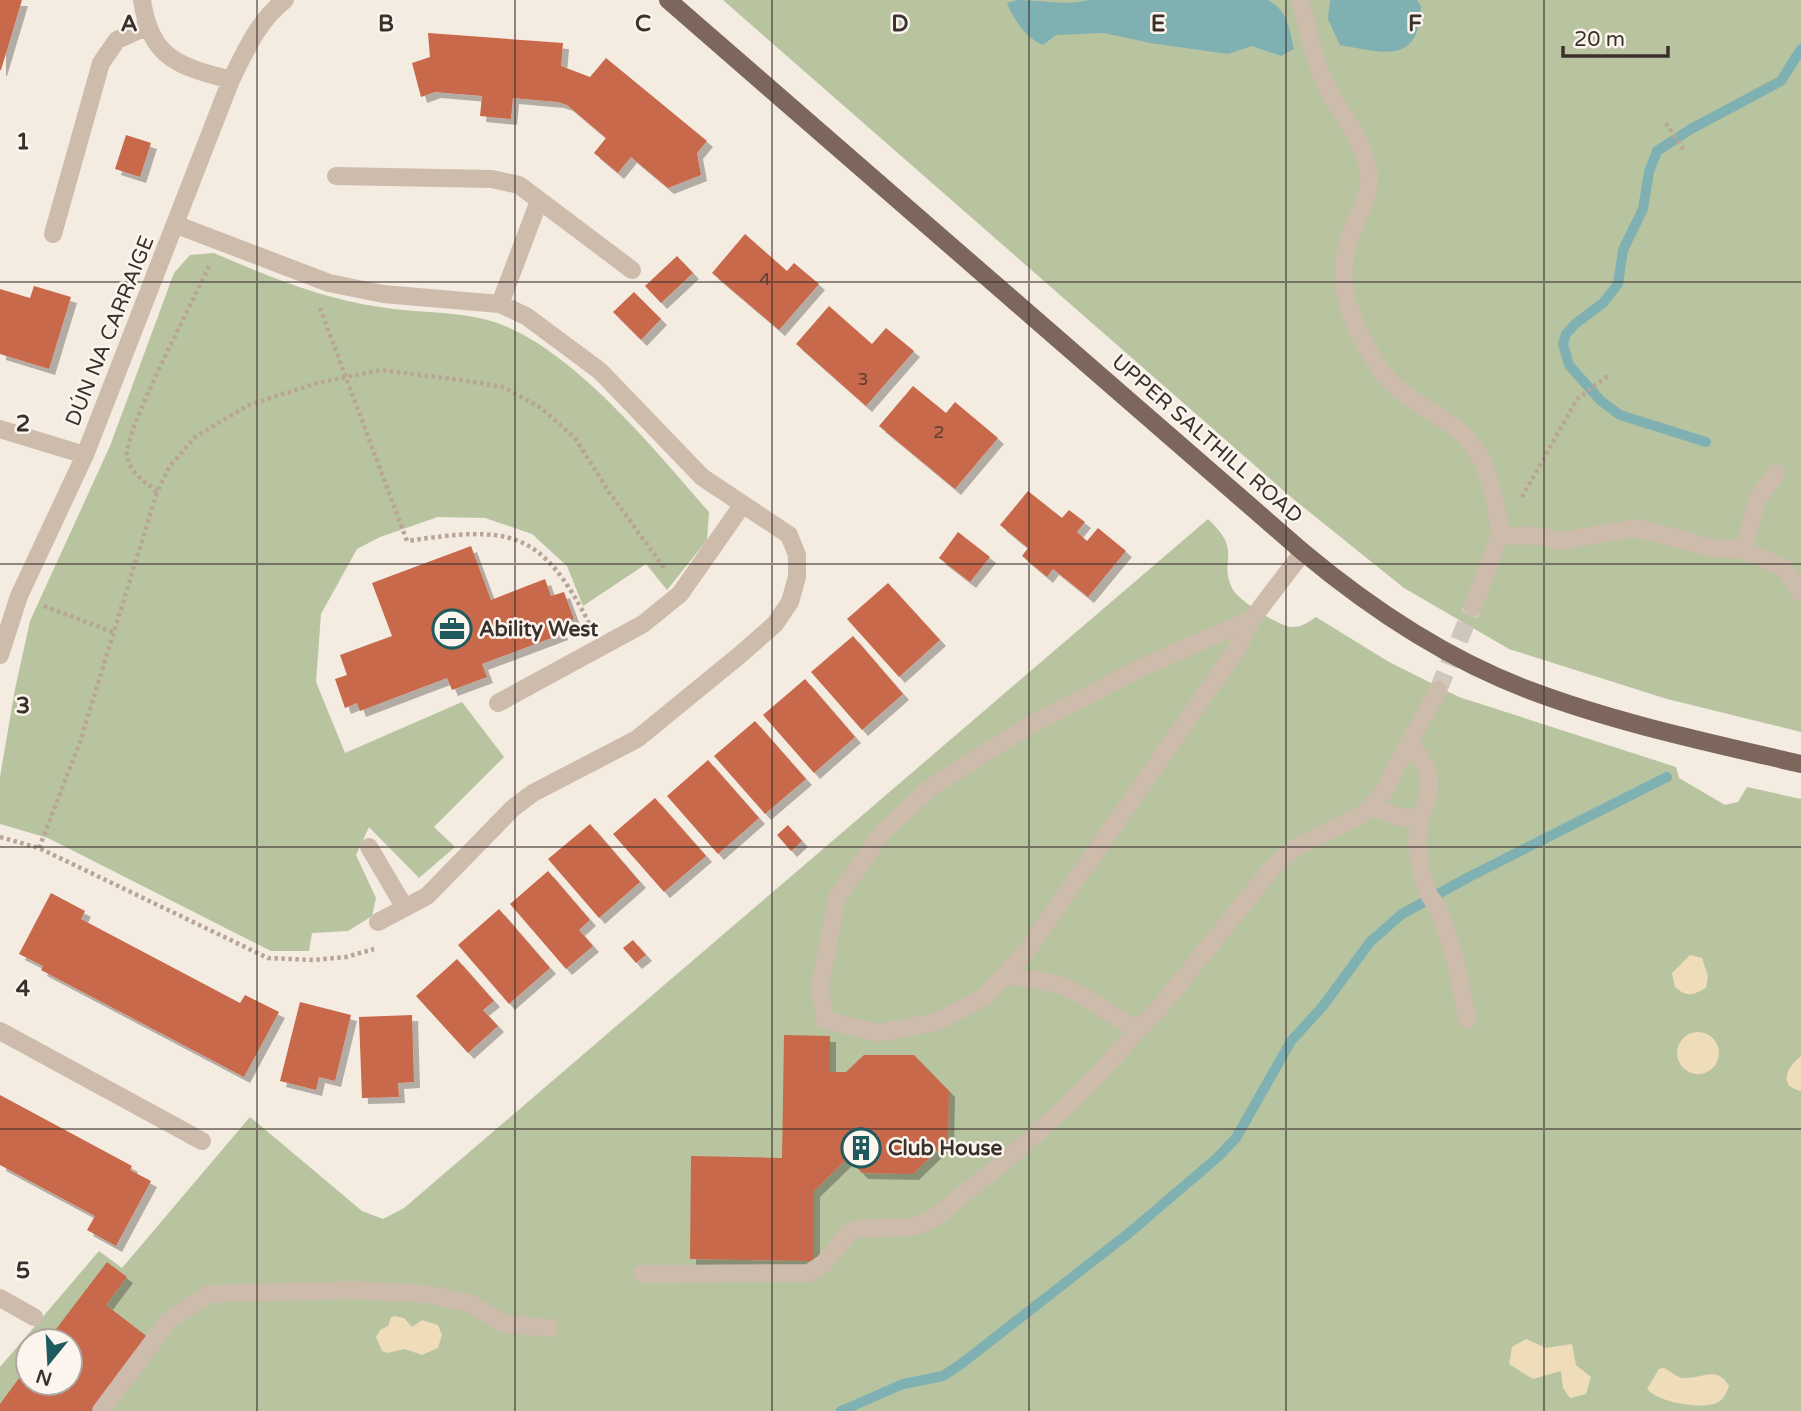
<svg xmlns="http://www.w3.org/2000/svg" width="1801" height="1411" font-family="'Varela Round',sans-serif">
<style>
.green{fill:#b8c4a0;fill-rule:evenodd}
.sand{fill:#efdcb8}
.water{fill:#7fb0b2}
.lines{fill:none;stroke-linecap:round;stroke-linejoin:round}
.stream{stroke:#7fb0b2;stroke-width:10}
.building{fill:#c8694b;filter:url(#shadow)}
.minor-tunnel{stroke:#cfc6bd;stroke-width:18;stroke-dasharray:18 9;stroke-linecap:butt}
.path{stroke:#b9a596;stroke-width:4.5;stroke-dasharray:3.5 3.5;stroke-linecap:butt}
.minor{stroke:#cdbbac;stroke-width:18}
.major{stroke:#7d675c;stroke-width:18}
.grid{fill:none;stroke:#3b302b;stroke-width:2;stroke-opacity:0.55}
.labels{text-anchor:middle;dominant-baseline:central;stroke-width:5;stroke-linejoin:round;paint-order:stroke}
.number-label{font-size:18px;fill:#5e3e33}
.street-label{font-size:21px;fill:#3b302b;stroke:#fbf5ee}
.poi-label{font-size:21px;font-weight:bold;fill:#3b302b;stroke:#fbf5ee;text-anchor:start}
.grid-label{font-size:23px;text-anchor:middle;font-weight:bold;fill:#3b302b;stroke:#fbf5ee;stroke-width:5;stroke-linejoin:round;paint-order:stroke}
</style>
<defs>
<filter id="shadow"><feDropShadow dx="6" dy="6" stdDeviation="0" flood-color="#0004"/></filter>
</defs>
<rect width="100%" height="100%" fill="#f4ebe1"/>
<path class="green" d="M723,0H1801V732L1667,699L1509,649L1404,588L1292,498Z
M214,253C267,276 323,299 380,307C416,313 457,311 491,321C569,344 656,451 709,512L707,540L667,590L646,564L583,606L567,566L532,534L485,518L438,517L380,537L357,549L321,614L316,682L345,753L462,702L504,757L434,827L455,847L419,878L369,827L356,855L376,898L372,916L348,931L312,933L309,951H271L48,838L0,824V777L15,689L30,621L110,446L174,273L190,255Z
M1208,519C1244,553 1218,558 1232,588C1237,600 1279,626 1291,627C1300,628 1309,622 1316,617L1389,662L1459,697L1676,767L1679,778L1725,805L1738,802L1747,787L1801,799V1411H0V1367L99,1251L122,1268L250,1117L362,1211L383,1219L404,1208ZM28,1341H70V1383H28Z"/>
<path class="sand" d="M1690,955L1702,958L1708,976L1706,988C1693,995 1687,998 1675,987L1672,973Z
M1677 1053a21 21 0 1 1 42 0a21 21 0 1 1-42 0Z
M1801,1056V1091C1777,1086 1787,1067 1801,1056Z
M395,1316L404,1318L412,1327L422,1320L438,1325L442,1335L438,1348L422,1355L405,1349L387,1353L382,1351L376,1337L380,1330L388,1326L391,1317Z
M1526,1339L1546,1348L1572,1344L1576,1365L1591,1377L1586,1394L1570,1398L1563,1388L1561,1371L1533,1379L1509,1364L1512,1347Z
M1664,1368C1671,1371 1677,1378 1684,1378C1703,1379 1717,1365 1729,1386C1727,1392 1725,1397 1720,1401C1706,1411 1659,1403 1647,1389L1659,1369Z"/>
<path class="water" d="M1017,0C1040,0 1067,6 1088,0H1267C1288,10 1289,28 1294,49L1281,56L1252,46L1228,54L1150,43L1104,33L1056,35L1043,45C1026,38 1014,20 1007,3Z
M1330,0H1417L1421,6C1419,65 1385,53 1340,45L1328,19Z"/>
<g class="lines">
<path class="stream" d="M1706,442L1620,415L1601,401L1569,365L1563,344L1566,334L1575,324L1603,303L1618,284L1623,250L1643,209L1649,172L1657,151L1691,129L1781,81L1801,49
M841,1411L903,1384L943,1376L961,1364L1129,1233L1218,1157L1236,1138L1291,1041L1323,1006L1370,942L1402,914L1469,877L1667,777"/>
</g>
<path class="building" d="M0,0H22L1,70H0Z
M428,33L563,43L561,66L590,77L606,58L707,141L697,153L701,175L668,188L631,157L618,173L594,153L606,138L567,105L558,102L513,98L511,119L480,116L482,96L435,92L421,97L412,63L430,57Z
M126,135L151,143L140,177L115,169Z
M745,234L787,271L794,263L819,284L779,330L712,273Z
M677,256L693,273L661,303L645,286Z
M34,286L71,297L49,369L0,354V289L30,298Z
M634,292L661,319L641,340L613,312Z
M829,306L872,344L886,328L914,351L866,406L796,344Z
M913,386L946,413L955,402L998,438L955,489L879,426Z
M1028,491L1062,518L1069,510L1085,522L1077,532L1087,541L1098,528L1126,551L1088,597L1053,569L1047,577L1022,556L1028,548L1000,525Z
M958,532L990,557L970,582L939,558Z
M471,546L491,600L545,579L551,596L564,592L574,619L559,625L562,634L482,664L487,677L452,690L447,678L360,711L357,703L345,708L335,679L347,675L340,655L392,636L372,583Z
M888,583L940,640L899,677L847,619Z
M853,636L903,694L862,730L811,672Z
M805,679L855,737L814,773L763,715Z
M755,721L806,779L765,814L714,756Z
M708,760L759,818L718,854L667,796Z
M655,798L706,856L664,892L613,834Z
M590,824L640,882L599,918L548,859Z
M788,825L802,841L791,851L777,835Z
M548,871L590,920L579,930L593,946L566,969L510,904Z
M51,893L85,911L81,919L240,1003L245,995L279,1012L244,1077L41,970L43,966L19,954Z
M499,909L550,968L509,1004L458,945Z
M633,940L646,955L636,963L623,948Z
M457,959L494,1001L483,1010L498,1026L468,1053L416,996Z
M300,1002L351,1015L335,1081L319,1077L316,1090L280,1081Z
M412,1015L414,1082L398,1083L399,1097L362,1098L359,1017Z
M784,1035L830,1036V1072H846L864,1055H914L949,1091L948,1140L913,1174L862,1173L848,1158L814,1191V1261L690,1259L691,1156L782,1158Z
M0,1095L132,1166L130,1170L151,1181L116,1246L87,1230L95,1216L0,1165Z
M107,1262L127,1277L106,1305L149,1338L93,1411H0V1404L28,1366V1383H70V1341H47Z"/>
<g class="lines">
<path class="minor-tunnel" d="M1438,690L1473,607"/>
<path class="path" d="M1666,123L1683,149
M320,308L407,541C509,526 541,528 590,625
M157,492C144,481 130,473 127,456C123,433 196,296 210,264
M1522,497L1577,399L1610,374
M44,606L115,633
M0,837L39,848L268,958L313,960L346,957L374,949
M39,848L80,742L157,492L170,466L196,436L249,405L317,383L381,370L460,380L503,387L541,408L575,438L609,492L665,569"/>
<path class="minor" d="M142,0C151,59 178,66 231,80
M1300,0C1307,23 1311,48 1320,71C1333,106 1366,140 1369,176C1371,192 1360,211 1354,226C1332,278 1347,313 1374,360C1393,394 1425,405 1454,427C1487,452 1496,496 1500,535
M336,176L492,179L519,185L632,270
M177,225L329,283L383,294L500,304L526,316L600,371L702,477L789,535L797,555V577L790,602L775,624L741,654L637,739L533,793L513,808L427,896L378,922
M53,234L101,63L117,40L146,27
M500,304L539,201
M0,429L85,455
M1744,550L1785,569L1800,592
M1473,607L1500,535L1540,536L1561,541L1636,528L1713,548L1744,550L1757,499L1776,473
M1252,619L1147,665L1033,723L931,787L883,832L837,897L820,987L825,1020L878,1033L937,1022L984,997L1025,953L1238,647L1252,619L1303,552
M0,655L19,596L85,455L231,80C246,50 258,21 285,0
M498,703L643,624L680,594L743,504
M1410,743C1452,795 1412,801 1418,852C1420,863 1422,878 1426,889C1429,897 1436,903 1439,912C1454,947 1461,983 1467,1020
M1372,806L1398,817L1419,819
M369,847L405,908
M1004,975L1058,984L1083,996L1137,1030L1161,1006L1272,868L1296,847L1366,812L1381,795L1438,690
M0,1031L202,1141
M642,1274L809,1273L824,1263L850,1231C874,1224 901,1232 924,1223C938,1218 951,1204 962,1195C1023,1148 1089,1089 1137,1030
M0,1298L34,1317
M101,1411L169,1320L209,1294L353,1290L426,1294L468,1303L506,1324L549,1328"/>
<path class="major" d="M668,0L1303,552C1370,608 1447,659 1529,690C1616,723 1711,743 1801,764"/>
</g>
<path class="grid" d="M257,0V1411M515,0V1411M772,0V1411M1029,0V1411M1286,0V1411M1544,0V1411M0,282H1801M0,564H1801M0,847H1801M0,1129H1801"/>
<defs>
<g id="office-ring" transform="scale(2.0125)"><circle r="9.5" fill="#fbf5ee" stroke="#1f5a5e" stroke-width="1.5"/><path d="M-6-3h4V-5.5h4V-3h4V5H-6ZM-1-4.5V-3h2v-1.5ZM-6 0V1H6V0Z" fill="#1f5a5e"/></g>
<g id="building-ring" transform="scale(2.0125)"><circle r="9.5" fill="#fbf5ee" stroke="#1f5a5e" stroke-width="1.5"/><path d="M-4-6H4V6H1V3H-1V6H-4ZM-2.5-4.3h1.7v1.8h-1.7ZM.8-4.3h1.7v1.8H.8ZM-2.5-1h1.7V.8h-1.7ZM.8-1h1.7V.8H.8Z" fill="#1f5a5e"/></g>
</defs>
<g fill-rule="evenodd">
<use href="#office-ring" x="452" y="629"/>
<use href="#building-ring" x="861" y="1148"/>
</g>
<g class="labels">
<g class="number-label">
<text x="765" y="279">4</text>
<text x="863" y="379">3</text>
<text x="939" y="432">2</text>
</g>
<g class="street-label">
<text transform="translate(110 331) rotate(-68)">DÚN NA CARRAIGE</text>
<text transform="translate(1207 439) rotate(41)">UPPER SALTHILL ROAD</text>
</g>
<g class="poi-label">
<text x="479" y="629">Ability West</text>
<text x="888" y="1148">Club House</text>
</g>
</g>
<g class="grid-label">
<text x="129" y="31">A</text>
<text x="386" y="31">B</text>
<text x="643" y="31">C</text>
<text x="900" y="31">D</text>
<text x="1158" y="31">E</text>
<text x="1415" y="31">F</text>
<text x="23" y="149">1</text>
<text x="23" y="431">2</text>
<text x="23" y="713">3</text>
<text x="23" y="996">4</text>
<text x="23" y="1278">5</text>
</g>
<g transform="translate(49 1362) rotate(198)"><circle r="33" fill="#fbf5ee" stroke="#aea6a0" stroke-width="2"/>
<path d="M0-5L12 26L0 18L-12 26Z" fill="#1f5a5e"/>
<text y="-10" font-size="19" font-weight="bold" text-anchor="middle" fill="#3b302b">N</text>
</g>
<path d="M1563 46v10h105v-10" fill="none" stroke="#3b302b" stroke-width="3.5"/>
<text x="1574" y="46" font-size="21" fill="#3b302b" stroke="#fbf5ee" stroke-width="5" paint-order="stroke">20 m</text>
</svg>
